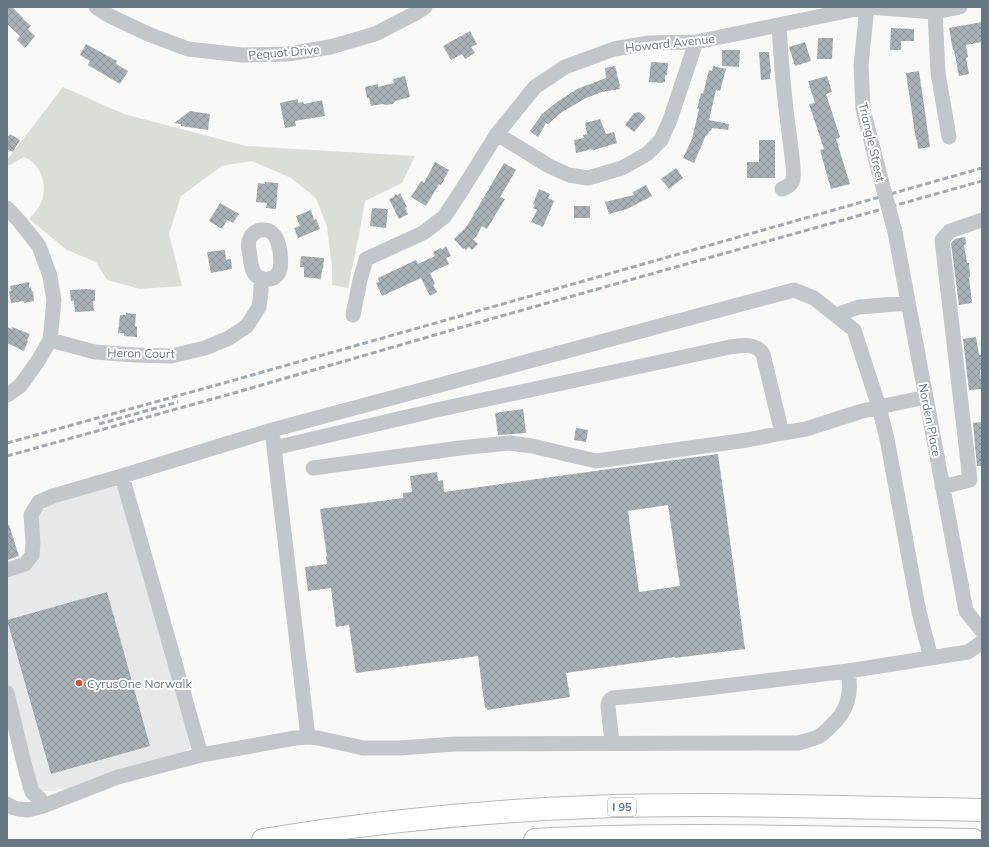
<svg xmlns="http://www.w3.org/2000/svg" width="989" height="847" font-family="Mulish,sans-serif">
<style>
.built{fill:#e7e9e8}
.green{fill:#d9ded6}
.building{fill:url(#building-cross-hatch);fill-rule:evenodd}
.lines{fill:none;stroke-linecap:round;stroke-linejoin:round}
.highway-casing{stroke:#b3b9bc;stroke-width:24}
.minor{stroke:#c2c7cb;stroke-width:15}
.highway{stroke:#fff;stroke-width:22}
.rail{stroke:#a1aaaf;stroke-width:3;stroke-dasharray:6 3;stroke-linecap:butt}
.minor-bridge{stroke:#c2c7cb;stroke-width:15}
.poi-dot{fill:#e3492d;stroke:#fff;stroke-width:1.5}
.labels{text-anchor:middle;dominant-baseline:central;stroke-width:4;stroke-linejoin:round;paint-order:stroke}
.shield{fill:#fff;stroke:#92a0a8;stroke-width:1}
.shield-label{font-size:11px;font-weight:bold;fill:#647782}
.street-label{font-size:12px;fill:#647782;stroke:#fff}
.poi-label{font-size:12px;fill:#647782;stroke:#fff;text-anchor:start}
</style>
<defs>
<pattern id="building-cross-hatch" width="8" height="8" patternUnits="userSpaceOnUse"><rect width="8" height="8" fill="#a7b1b6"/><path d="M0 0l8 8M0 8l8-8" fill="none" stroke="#8c9599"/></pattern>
</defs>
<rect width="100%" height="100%" fill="#f9f9f7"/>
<path class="built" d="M113,485L118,488L192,746L184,753L65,790L57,788L56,791H23L7,725V577L21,572L38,518L43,510L48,504Z"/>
<path class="green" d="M63,87L124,114L246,146L415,156L402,183L365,201L359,235L348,288L332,285V267L327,227L316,198L291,178L252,161L222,166L181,196L169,234L182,286L140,289L107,280L96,262L67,250L29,219C33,214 38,209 41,203C48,186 42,164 24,157L10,165H7V160Z"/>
<path class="building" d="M7,7H12L23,18H22L31,26L28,29L35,36L25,48L17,40L20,36L7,24Z
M982,22V42L966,45L968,57L966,58L969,74L959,76L954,50H953L949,28Z
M891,28L914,29V41H901V50H890Z
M470,31L477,44L471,47L475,53L465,59L462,54L451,60L443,46Z
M818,38H833L832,59H817Z
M805,42L811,61L795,66L789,47Z
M86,44L117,61L116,64L128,71L120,84L88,65L90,61L80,55Z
M722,50H740L739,67L722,66Z
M759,52H769L771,73H770V79L761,80Z
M651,62L668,63L667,75H665V82H663V83L649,82Z
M615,66L620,86H619L620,89L602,92L586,98L562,112L548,124L546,123L538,137L530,131L542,114L557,102L577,89L606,78L605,68Z
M713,66L726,69L720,91L716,90L709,120L729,124L728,130L712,128L711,131H709L707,136L706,135L694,163L683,158L692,139L699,109H697L701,93L703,94L709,70L712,71Z
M919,71L930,147L918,149L917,139L916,140L906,73Z
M405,76L410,97L395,101L393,104L386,105L383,104L371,106L369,98H367L365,87L378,84V87L394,83L393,79Z
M827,76L832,92L826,94L840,137L836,139L850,184L831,189L820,150L824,149L809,104L815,103L808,81L817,79V80V79Z
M298,99V103L303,102L304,104L322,100L325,116L295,121L296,126L285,128L280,103Z
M190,111L210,114L208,130L181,126V124L174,123Z
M639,112L646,118L634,132L625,125L634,113Z
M600,119L606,134L614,132L617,143L594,150L589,149V150L576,153L574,140L584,138L583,135L587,134L585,123Z
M10,134L20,140L13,152L7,149V138Z
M759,140H775V178H747V162H759Z
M435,162L449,170L441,185L439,184L426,206L411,197L421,181L424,183Z
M504,163L516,170L500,197L505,199L487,229L482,226L476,237L473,239L478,244L472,250L469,247L466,250L464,248L463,249L454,239L467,226Z
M676,168L683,178L669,189L661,179Z
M265,182L278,183L276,209L266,208L267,203L256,202L258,183L265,184Z
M646,185L652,196L627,209L609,214L605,202L634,195L633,192Z
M539,189L550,194L548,198L554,201L543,227L531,222L537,210L533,208L535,205L533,204Z
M400,193L407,207L405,208L408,214L399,219L389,199L394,197L395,194L398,195Z
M220,203L239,214L233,223L227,220L222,229L209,221Z
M574,206H590V218H574Z
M372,208L388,209L386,228L370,226Z
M311,210L314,220L316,219L320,229L298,238L294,228L300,226L296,216Z
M965,237L966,244L964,245L967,263H969L970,277H969L972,303L959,305L951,243L955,239Z
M446,246L451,256L446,258L449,264L430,273L435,284L433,285L437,292L430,296L421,278L382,296L376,283L379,282L378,278L416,260L418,264L435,256L433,252L441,248L442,250Z
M225,250L226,260L231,259L232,269L211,273L207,252Z
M301,256L324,258L323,269H322L321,279L304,277V267H300Z
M29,282V288L31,287L32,292L33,291L34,301L24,303L23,301L11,303L9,291H11L10,286Z
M86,289L95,290V301H93L94,311L75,312L74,301H71L70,290Z
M126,313L136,314L135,326L137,327V337L124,336V333H118L120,315H126Z
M7,327L12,329V327L30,334L27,340L28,341L24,351L7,343Z
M976,337L979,355H981L982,366V370H980L982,389L969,390L963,339Z
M523,409L526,433L513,434L498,435L495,413Z
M982,422V466H977L973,423Z
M576,428L588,430L586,442L574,440Z
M718,454L745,649L675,658V657L566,673L570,697L487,710V708H485L478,656L356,673L349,625L336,627L331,588L308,591L305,567L327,564L326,556H327L320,509L403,498V493L412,492L410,476L437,472L438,481L443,480L444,492ZM668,505L680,586L639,592L628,511Z
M7,525H9L19,556L7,560Z
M107,592L150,746L51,774L7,620Z"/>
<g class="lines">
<g class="highway-casing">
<path id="highway" d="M263,840C372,822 481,811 591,807C721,802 852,808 982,810
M535,840C681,832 827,838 973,840"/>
</g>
<path class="minor" d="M96,7L108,15L148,34L188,49L242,55L288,54L330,47L375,34L416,13L425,7
M867,7L861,65L863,109L878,168
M868,7L935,12L960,7
M935,12L938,73L949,137
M779,25C781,61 784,97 789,133C790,143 795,172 793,179C792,185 787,187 782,189
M497,134L549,166L569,175L588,178L622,168L647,154L661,140L670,120L696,42
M7,208L20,222L39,246L50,276L54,301L50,340L38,361L20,386L7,395
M259,230C264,230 268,229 271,232C278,237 278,244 280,251C281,262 283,277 269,279C253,281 251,267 250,256C249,250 247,243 250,238C252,234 255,232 259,230Z
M895,232L966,611L982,631
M353,315L360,280L366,259L423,233L444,217L460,193L497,134L535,87L565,67L614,49L649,43L696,42L866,7
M836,315L859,307L908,303
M50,340L95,352L135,355L171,356L205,348L229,338L247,326L259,307L261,291V278
M272,430L794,290L814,298L854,330L879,407L926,397
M274,448L441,409L730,347C742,345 756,343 763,354L782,433
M313,468L460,448L509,443L532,446L596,461L747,440L782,433L806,429L859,412L879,407L887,439L919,612L931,658
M122,476L272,430L308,737
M942,487L970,480L942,240L950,231L982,220
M7,570L25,564L32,555L33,542L31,515L39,502L53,496L122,476L201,755
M7,693L25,767L32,792L40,799L43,806
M612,743L608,706C608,702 609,700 613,698L674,692L848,671L968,652L982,642
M7,804L14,808L19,809L28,810L43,806L118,777L201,755L295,738L308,737L318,738L363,748H400L455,744L798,743C805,741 815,739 821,735C824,733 827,730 830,727C848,711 852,694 848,671"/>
<use href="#highway" class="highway"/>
<path class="rail" d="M99,424L178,402
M7,443L231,381L982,168
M7,456L234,393L480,322L982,181"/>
<path class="minor-bridge" d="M878,168L895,232"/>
</g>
<circle class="poi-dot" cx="79" cy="683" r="4"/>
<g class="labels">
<rect class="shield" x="608" y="798" width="28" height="18" rx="3"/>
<g class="shield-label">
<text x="622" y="807">I 95</text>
</g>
<g class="street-label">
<text transform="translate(670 43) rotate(-6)">Howard Avenue</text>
<text transform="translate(284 52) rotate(-5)">Pequot Drive</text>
<text transform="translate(872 142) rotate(77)">Triangle Street</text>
<text transform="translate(141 353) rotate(1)">Heron Court</text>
<text transform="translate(930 420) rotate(79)">Norden Place</text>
</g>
<g class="poi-label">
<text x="87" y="683">CyrusOne Norwalk</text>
</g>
</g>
<rect width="989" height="847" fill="none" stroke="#647782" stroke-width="16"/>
</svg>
